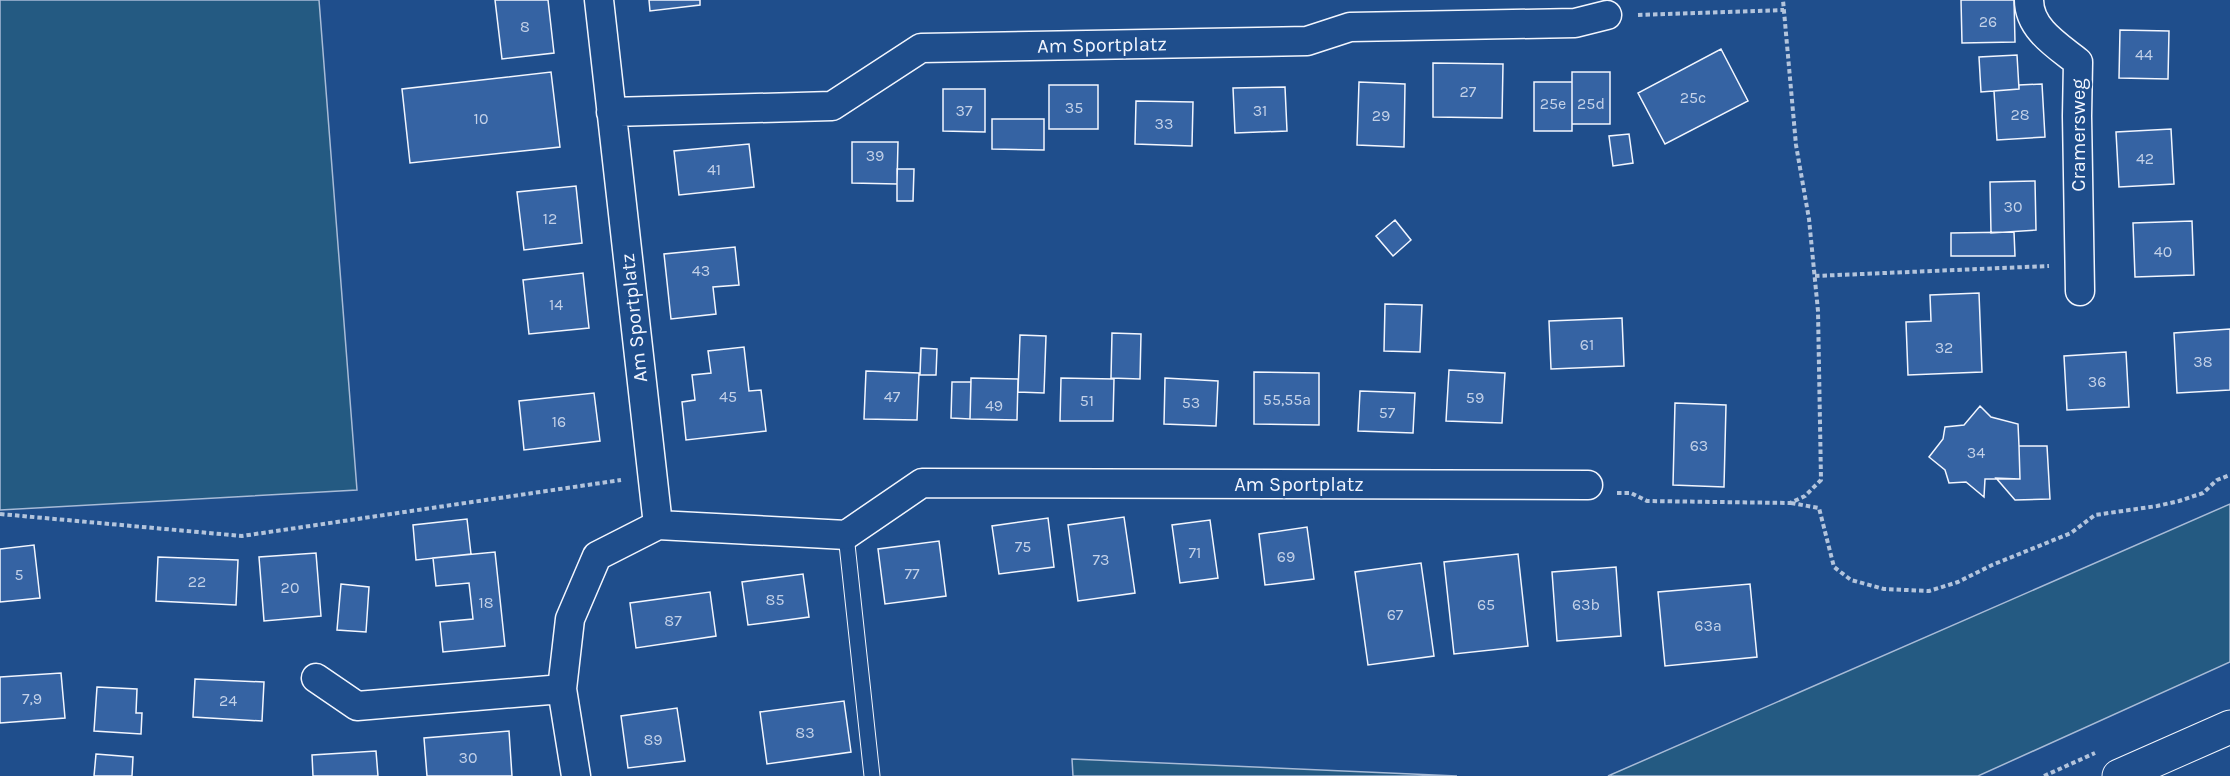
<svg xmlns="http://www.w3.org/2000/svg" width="2230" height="776" font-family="Karla,sans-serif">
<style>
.green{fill:#245a82;stroke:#a8bbd7;stroke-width:1.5}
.building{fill:#3563a3;stroke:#f2f6ff;stroke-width:1.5}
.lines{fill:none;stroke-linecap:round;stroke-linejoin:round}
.lane-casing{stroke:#f2f6ff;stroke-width:17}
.street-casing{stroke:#f2f6ff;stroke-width:31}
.primary-casing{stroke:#f2f6ff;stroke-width:35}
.path{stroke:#b3c4dc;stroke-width:4;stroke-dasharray:4.5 3;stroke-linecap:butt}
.lane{stroke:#1f4e8c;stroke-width:15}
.street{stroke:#1f4e8c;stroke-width:28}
.primary{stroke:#1f4e8c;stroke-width:33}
.labels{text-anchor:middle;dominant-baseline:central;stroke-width:4.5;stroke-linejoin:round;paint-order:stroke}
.number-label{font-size:16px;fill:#c3d1e8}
.street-label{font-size:20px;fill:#f2f6ff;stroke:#1f4e8c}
</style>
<rect width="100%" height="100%" fill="#1f4e8c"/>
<path class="green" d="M0,0H319L357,490L0,510Z
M2230,504V662L1978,776H1608Z
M1072,759L1457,776H1073Z"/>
<path class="building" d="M495,0H548L554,53L502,59Z
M649,0H700V5L650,11Z
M1961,0H2014L2015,42L1962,43Z
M2120,30L2169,31L2168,79L2119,78Z
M1721,49L1748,101L1665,144L1638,93Z
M2017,55L2019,89L1981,92L1979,57Z
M1433,63L1503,64L1502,118L1433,117Z
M551,72L560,147L410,163L402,89Z
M1572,72H1610V124H1572Z
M1359,82L1405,84L1404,147L1357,145Z
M1534,82H1572V131H1534Z
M2042,84L2045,137L1997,140L1994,91L2019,89V85Z
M1049,85H1098V129H1049Z
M1285,87L1287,131L1235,133L1233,88Z
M943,89H985V132L943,131Z
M1136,101L1193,102L1192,146L1135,144Z
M992,119H1044V150L992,149Z
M2171,129L2174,184L2119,187L2116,132Z
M1629,134L1633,163L1613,166L1609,136Z
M852,142H898L897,184L852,183Z
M749,144L754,187L679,195L674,151Z
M897,169H914L913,201H897Z
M2035,181L2036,230L1991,233L1990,182Z
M576,186L582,243L524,250L517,192Z
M1395,220L1411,240L1393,256L1376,236Z
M2192,221L2194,275L2135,277L2133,223Z
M2014,232L2015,256H1951V233Z
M735,247L739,285L713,287L716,314L671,319L664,254Z
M583,273L589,328L529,334L523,280Z
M1979,293L1982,372L1908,375L1906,322L1931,321L1930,295Z
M1385,304L1422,305L1420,352L1384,351Z
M1622,318L1624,366L1551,369L1549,321Z
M2230,329V390L2177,393L2174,333Z
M1112,333L1141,334L1140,379L1111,378Z
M1020,335L1046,336L1044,393L1018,392Z
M744,347L749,391L761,390L766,431L686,440L682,402L695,400L692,375L711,373L708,351Z
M921,348L937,349L936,375H920Z
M2126,352L2129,407L2067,410L2064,356Z
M1449,370L1505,373L1502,423L1446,421Z
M866,371L919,373L917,420L864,419Z
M1254,372L1319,373V425L1254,424Z
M971,378L1018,379L1017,420L970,419Z
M1061,378L1114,379L1113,421H1060Z
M1165,378L1218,381L1216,426L1164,424Z
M952,382H971L970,419L951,418Z
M1360,391L1415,393L1413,433L1358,431Z
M594,393L600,441L524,450L519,401Z
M1675,403L1726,405L1724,487L1673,485Z
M1980,406L1991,417L2018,424L2019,446L2020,479H1985L1984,497L1966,482L1949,483L1945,470L1929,457L1943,439L1945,427L1964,425Z
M2019,446H2047L2050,499L2015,500L1996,478L2020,479Z
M1124,517L1135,593L1078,601L1068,525Z
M1048,518L1054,567L999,574L992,526Z
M467,519L471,554L416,560L413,525Z
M1210,520L1218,578L1180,583L1172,525Z
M1307,527L1314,579L1265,585L1259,534Z
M939,541L946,596L885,604L878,549Z
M34,545L40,598L0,602V549Z
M495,552L505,646L443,652L440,622L473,619L469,583L436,586L433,558Z
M316,553L321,616L264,621L259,557Z
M1518,554L1528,646L1454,654L1444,562Z
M158,557L238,560L236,605L156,601Z
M1421,563L1434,656L1368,665L1355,572Z
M1616,567L1621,636L1557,641L1552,572Z
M803,574L809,617L748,625L742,582Z
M341,584L369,587L366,632L337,630Z
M1750,584L1757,657L1665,666L1658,592Z
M710,592L716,636L636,648L630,603Z
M61,673L65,718L0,723V677Z
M195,679L264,682L262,721L193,717Z
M97,687L137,689L136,713H142L141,734L94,731Z
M844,701L851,752L767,764L760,712Z
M677,708L685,761L628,768L621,716Z
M509,731L512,776H427L424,738Z
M376,751L378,776H313L312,755Z
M96,754L133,757L132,776H94Z"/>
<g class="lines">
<g class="lane-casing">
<path id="lane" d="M846,535L872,776"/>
</g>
<g class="street-casing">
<path id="street" d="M2029,0C2029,29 2058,46 2078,62L2077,116L2080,291
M611,112L832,106L921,48L1307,41L1350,27L1575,23L1607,15
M658,525L846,535L922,483L1588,485
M316,678L357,706L562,689
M576,776L562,689L570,619L597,556L658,525L599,0"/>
</g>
<g class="primary-casing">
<path id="primary" d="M2119,776L2230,727"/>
</g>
<path class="path" d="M1638,15L1784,10
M1815,276L2049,266
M1617,493H1631L1647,501L1790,503L1805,496L1821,480L1818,311L1809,219L1796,145L1783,0
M1791,503L1819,508L1834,567L1851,580L1884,589L1929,591L1958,582L1992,565L2071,533L2095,515L2157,506L2179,501L2203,493L2217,480L2230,475
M0,514L242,536L621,480
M2044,776L2095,753"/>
<use href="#lane" class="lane"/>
<use href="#street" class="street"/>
<use href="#primary" class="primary"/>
</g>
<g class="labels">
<g class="number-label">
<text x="1988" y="21">26</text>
<text x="525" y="26">8</text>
<text x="2144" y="54">44</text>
<text x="1468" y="91">27</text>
<text x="1693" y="97">25c</text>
<text x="1553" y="103">25e</text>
<text x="1591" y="103">25d</text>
<text x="1074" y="107">35</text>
<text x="964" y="110">37</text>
<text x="1260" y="110">31</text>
<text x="2020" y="114">28</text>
<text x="1381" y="115">29</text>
<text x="481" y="118">10</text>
<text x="1164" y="123">33</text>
<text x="875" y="155">39</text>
<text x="2145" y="158">42</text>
<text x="714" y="169">41</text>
<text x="2013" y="206">30</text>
<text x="550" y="218">12</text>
<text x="2163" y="251">40</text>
<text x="701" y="270">43</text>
<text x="556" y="304">14</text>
<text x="1587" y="344">61</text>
<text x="1944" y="347">32</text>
<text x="2203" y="361">38</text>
<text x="2097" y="381">36</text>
<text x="728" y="396">45</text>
<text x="892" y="396">47</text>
<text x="1475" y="397">59</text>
<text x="1287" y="399">55,55a</text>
<text x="1087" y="400">51</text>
<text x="1191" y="402">53</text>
<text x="994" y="405">49</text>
<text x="1387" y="412">57</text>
<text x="559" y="421">16</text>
<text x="1699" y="445">63</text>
<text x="1976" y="452">34</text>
<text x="1023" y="546">75</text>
<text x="1195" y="552">71</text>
<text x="1286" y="556">69</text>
<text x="1101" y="559">73</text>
<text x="912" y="573">77</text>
<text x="19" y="574">5</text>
<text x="197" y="581">22</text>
<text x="290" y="587">20</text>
<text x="775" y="599">85</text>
<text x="486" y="602">18</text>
<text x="1486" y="604">65</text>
<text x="1586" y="604">63b</text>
<text x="1395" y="614">67</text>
<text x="673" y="620">87</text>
<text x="1708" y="625">63a</text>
<text x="32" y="698">7,9</text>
<text x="228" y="700">24</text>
<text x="805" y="732">83</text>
<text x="653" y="739">89</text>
<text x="468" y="757">30</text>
</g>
<g class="street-label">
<text transform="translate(1102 45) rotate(-1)">Am Sportplatz</text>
<text transform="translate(2078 135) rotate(-90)">Cramersweg</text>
<text transform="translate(634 318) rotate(-96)">Am Sportplatz</text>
<text x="1299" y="484">Am Sportplatz</text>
</g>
</g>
</svg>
